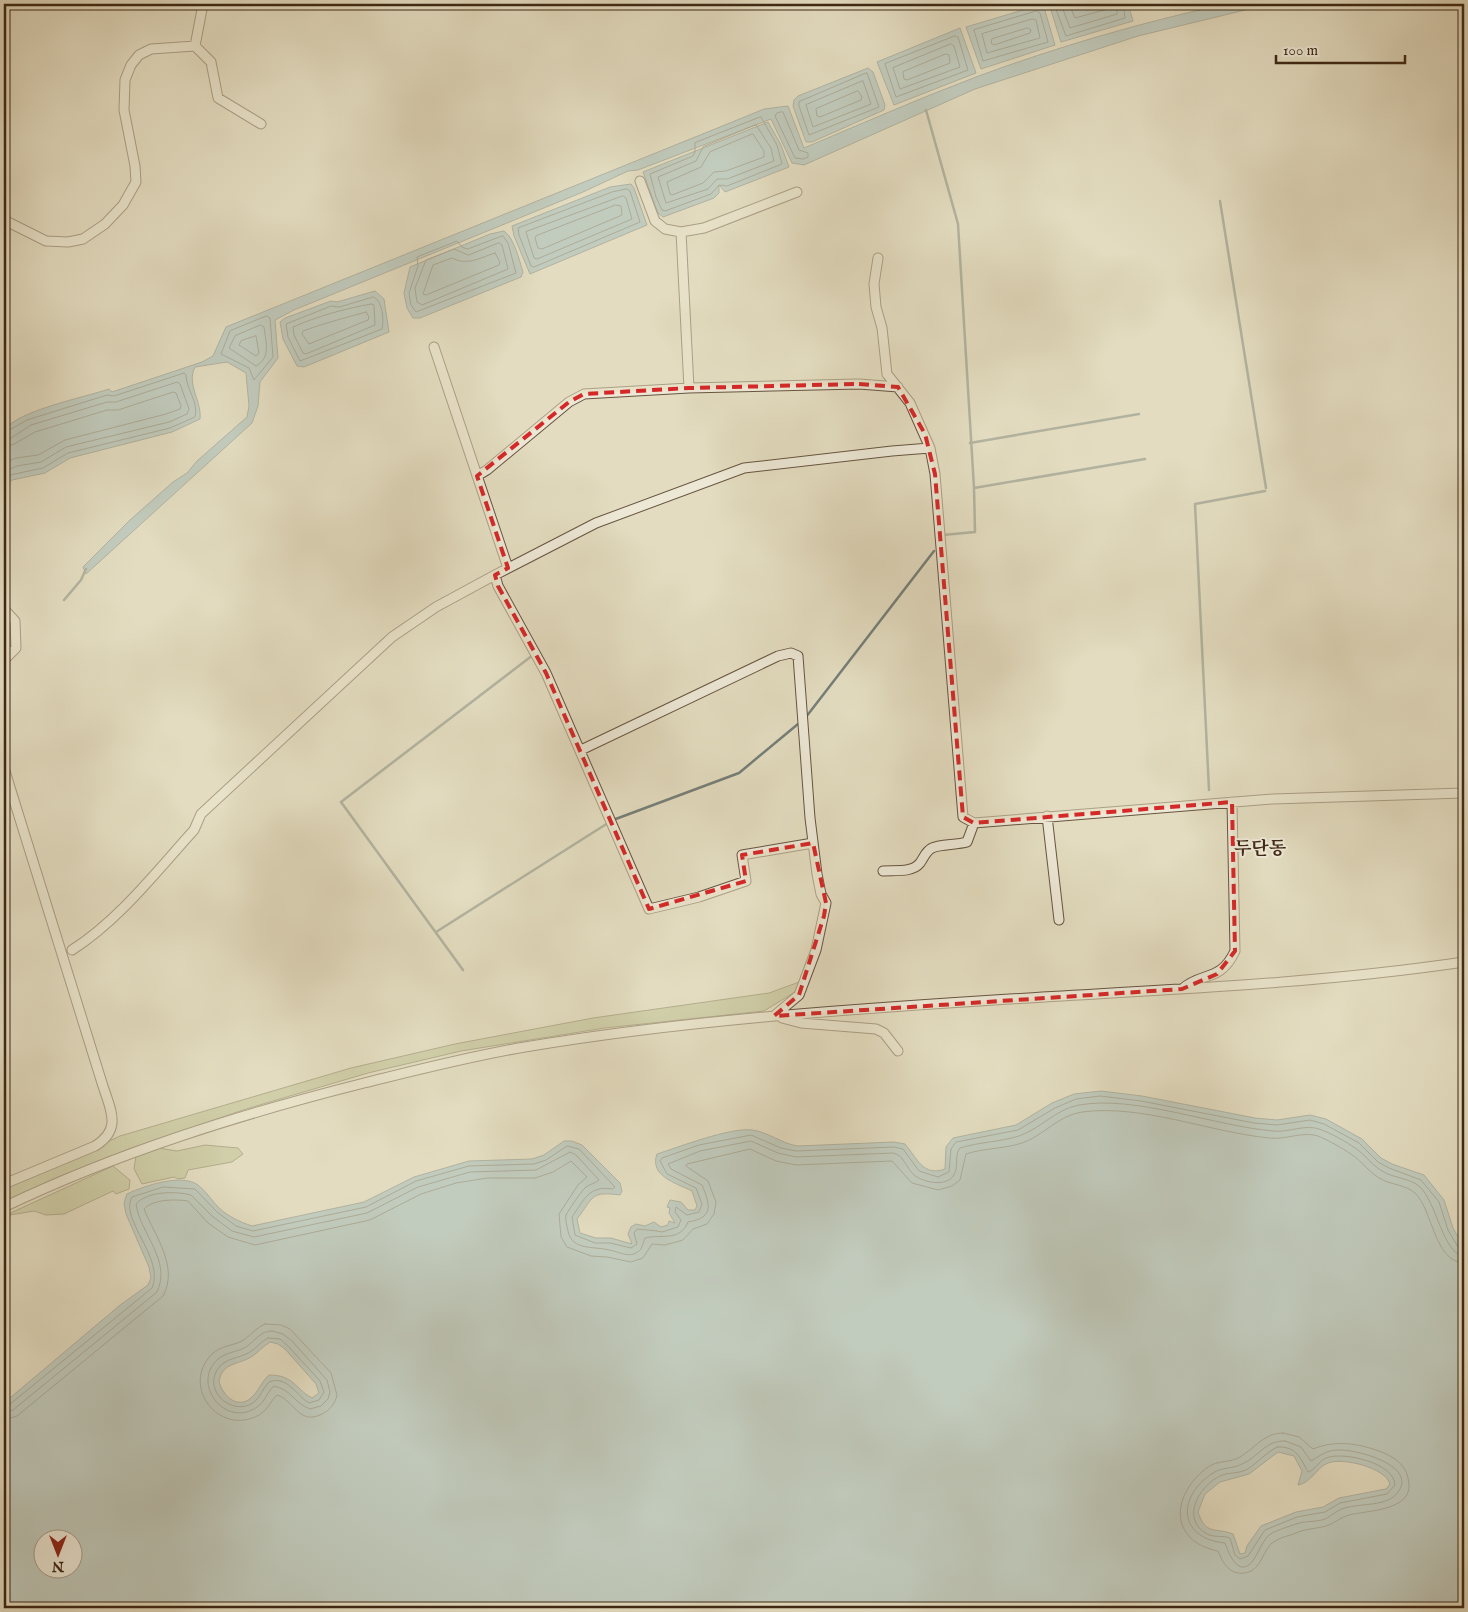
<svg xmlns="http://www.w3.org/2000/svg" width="1468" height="1612" font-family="'IM FELL English','Noto Serif KR',serif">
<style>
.green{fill:#b9bf8e;stroke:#7c7452}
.water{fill:#99b9bc;stroke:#757f79;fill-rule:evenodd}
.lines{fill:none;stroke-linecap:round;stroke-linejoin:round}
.shore{stroke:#6c7068;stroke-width:1}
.stream{stroke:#757f79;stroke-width:2.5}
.minor-casing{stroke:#675540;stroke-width:11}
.minor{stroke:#ede8d6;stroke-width:9}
.marked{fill:none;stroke:#d62828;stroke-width:4;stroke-dasharray:10 6;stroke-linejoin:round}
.labels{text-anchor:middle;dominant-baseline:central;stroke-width:4;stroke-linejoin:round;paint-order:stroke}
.quarter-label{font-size:18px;font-weight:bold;fill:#3e2815;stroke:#ede8d6}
</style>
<rect width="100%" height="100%" fill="#e3dcc0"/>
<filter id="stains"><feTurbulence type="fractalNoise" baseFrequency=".004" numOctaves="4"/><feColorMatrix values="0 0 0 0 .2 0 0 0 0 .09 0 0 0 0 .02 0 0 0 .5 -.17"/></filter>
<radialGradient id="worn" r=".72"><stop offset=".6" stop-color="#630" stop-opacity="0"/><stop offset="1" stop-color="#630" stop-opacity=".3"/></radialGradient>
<path class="green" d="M802,981L795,992L764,1011L605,1028L461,1051L368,1073L246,1109L129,1149L56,1178L4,1203V1189L120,1136L351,1068L455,1044L593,1018L769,993Z
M205,1145L238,1148L243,1154L232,1162L188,1170L185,1178L178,1179L174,1177L142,1184L134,1169L136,1156L158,1148L177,1151Z
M113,1166L130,1180L129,1189L116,1194L113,1191L64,1214L46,1215L34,1211L4,1216Z"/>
<path class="water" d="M1043,4L1055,45L981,69L966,27Z
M1049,4H1128L1133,21L1061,42Z
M1227,4H1270L1138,36L975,89L804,165L792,163L771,119L638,170L628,171L583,192L294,310L275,320L278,358L260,382L258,406L252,423L86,574L83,567L130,520L173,482L187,473L197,461L247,417L249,406L246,373L227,362L195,367C186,384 202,401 200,419L172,432L70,458L45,473L12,480L4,490V430C20,410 82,398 109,389L112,392L202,362L213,356L226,327L747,116L764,109L788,106L804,148C861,124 918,99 976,77C1057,47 1142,22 1227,4Z
M960,28L976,73L894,105L877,62Z
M868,68L873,72L885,105L884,110L812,142H806L793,106L794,100L798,96Z
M768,122L781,145L789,167L725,192L719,185V193L714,198L663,217L658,213L643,172Z
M631,184L634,188L647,225L530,274L514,236L512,226L610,187Z
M504,231C515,239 519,260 523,272L521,277L420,318H413L407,308L404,293L410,267L490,234Z
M375,291L384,299L389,332L304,367L297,366L283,339L280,322L285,318L331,301L337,302Z
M1101,1091L1142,1096L1255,1118L1277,1120L1310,1115L1326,1119L1362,1139L1381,1158L1392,1164L1424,1175L1444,1200L1453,1228L1464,1247V1608H4V1403L119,1306L148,1285L151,1278L149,1267L126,1214L124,1203L127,1194C144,1186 181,1173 198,1185C206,1191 212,1201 219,1208C229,1217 240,1222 252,1226L364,1202L414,1177L469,1161L532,1159L544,1155L564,1141H572L582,1145L620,1183L622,1191L620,1195C590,1191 594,1197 577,1219L580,1233L596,1238H611L632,1244L628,1234L631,1227L636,1224L645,1226L654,1222L661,1227L668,1225L669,1221L675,1223L669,1213L670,1208L667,1207L670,1200L681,1202L688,1210H695L697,1206L692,1191C676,1183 649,1176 657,1154C679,1147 731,1127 752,1130C768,1132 781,1143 797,1146L894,1142L905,1144C917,1158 923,1177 945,1169L946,1147L953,1138L1016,1125L1052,1103L1074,1094ZM270,1342L278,1344L285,1349L316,1384L319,1393L312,1398C294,1388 294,1375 269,1375C261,1382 259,1391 251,1398C237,1410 222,1395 219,1381C223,1362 238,1365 251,1357C258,1353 263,1346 270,1342ZM1278,1452L1294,1456L1302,1471L1298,1485C1311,1483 1317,1467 1328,1463C1343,1457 1386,1468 1390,1484L1386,1489L1339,1498L1323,1507L1296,1512L1261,1526L1247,1546L1245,1553L1240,1554L1233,1534C1215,1527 1206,1536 1198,1512L1205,1494L1220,1482L1249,1474ZM42,1540H72V1570H42Z"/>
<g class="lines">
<path class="shore" d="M1054,4L1066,36L1125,18L1123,4
M1061,4L1070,28L1117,14V4
M1069,4L1075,18L1108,9L1109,4
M1037,11L1040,13L1048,42L983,61L974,30Z
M1033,19L1036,20L1040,38L987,53L982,34Z
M1028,28L1031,30L1030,33L994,45L991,43L992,39Z
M955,36L958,37L968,70L896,97L885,64Z
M951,44L954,46L960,67L900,89L893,68Z
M946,54L949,55L950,63L907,80L904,79L903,72Z
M867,73L879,107L809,135L799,106V102Z
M863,81L871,104L813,127L806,105Z
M858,91L862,97L861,100L820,117L817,116L816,109Z
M783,112L799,150L808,153V157L803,159L795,158L775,116L777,113Z
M761,117L777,145L782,164L727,186L719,185L711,194L665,211L662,210L656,197L650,174L693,156L695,152V143Z
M756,125L771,148L774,161L727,179H717L708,189L666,203L658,177L696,161L703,147Z
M753,134L764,151V157L726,171L714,172L703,183L672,195L670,194L667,182L701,167L710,152Z
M627,189L630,191L640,222L534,267L531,266L519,235L518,228L612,192Z
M623,196L626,198L632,219L537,259L534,258L526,232Z
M616,205L621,206L622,215L542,249L538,248L535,238L536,236Z
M503,236L508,243L516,273L416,312L411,305L409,293L418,266L417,257L457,241L462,247L467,249Z
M499,243L502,245L508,269L422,305L417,302L415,288L426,260L454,249L468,255Z
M495,253L500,262L499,265L426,295L423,294L433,265L452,258C468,266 479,258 495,253Z
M374,297C383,302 384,320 382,329L300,361L288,337L286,324L331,306L339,307Z
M371,304L374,305L375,325L306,354L303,353L294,335L293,327C318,316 344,309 371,304Z
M366,312L369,317L368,320L309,344L302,334L303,331C324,323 345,318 366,312Z
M267,316L270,318L273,357L254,380L249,368L221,354L230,331Z
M261,325L264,327C266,342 271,358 256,366L229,348L235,336Z
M256,336L259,353L256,356L239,345L241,341Z
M4,433L27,420L107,395L114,396L184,373L186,375C186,389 199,402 195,417L170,428L68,453L43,468L10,475L4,482
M4,439L11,438L31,425L107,402H116L177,382L180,384L189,409L187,414L169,422L66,447L41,462L17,466L4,472
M4,447L14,444L35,432L107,410H118L173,392L176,393L181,406L180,409L166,414L65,440L38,455L16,458L4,463
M265,1324L281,1325L290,1329L331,1373L337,1395C335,1404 330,1410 322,1414C299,1426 294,1400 277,1395C271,1400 268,1410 259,1415C219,1437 180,1386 212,1354C221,1346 230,1346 240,1342C249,1338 255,1328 265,1324Z
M272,1331L283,1334L292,1341L327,1380L330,1392L328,1399L321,1406L310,1409C294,1403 292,1390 274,1386C267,1392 265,1402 257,1407C226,1429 190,1384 218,1359C227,1352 237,1352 246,1347C255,1341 260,1331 272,1331Z
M268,1338L280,1339L288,1346L320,1381L324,1392L319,1400L309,1403C296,1395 287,1375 269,1382C263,1388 260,1398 253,1403C232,1416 204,1392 217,1370C225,1357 239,1359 250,1352C257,1348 261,1341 268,1338Z
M4,1406L9,1405L152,1288C165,1258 119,1219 132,1197L163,1187L195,1189L217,1212L236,1226L253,1231L366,1207L416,1181L469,1166L534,1164L546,1160L567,1146L579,1149L615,1187L612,1189C589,1185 584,1200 572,1217L575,1235L595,1243H610L631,1248L637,1244L634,1233L637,1229C646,1230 653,1230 662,1232L678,1227L681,1220L675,1212L676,1207L687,1215L699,1212L702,1204L696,1188L667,1174L660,1161L662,1158L699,1145L751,1135L781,1148L796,1151L894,1147L903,1149L919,1171L938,1177L949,1172L951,1149L956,1142L1018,1130L1055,1108L1076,1099L1100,1096L1141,1101L1254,1123L1277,1125L1310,1120L1324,1124L1359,1143L1378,1162L1389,1168L1421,1180L1439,1202L1448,1230L1458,1247L1464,1249
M4,1413L13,1410L157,1292C172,1261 140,1233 136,1204C148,1191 175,1191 191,1195L212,1216L232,1231L254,1237L367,1213L418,1187L470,1172L536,1170L570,1152L576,1155L599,1180C596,1183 590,1184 586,1187C582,1190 568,1211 566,1215C565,1220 567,1226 568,1231C572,1251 594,1246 609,1250C621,1252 631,1260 641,1249L645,1238C660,1234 680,1242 688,1222C713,1218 711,1206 702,1185L671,1169L668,1164L700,1151L751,1141L778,1153L796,1157L893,1153C904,1155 906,1168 914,1175C924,1183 947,1187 954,1175C959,1166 954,1155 960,1148C979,1142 1000,1142 1019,1136C1040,1129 1056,1109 1079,1105C1135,1095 1215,1126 1273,1131C1290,1133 1305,1123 1322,1130C1332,1134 1345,1141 1355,1148C1366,1155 1372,1166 1384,1172C1394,1178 1409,1178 1419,1186C1437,1202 1443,1255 1464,1256
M4,1420L17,1416L163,1296C179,1267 155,1236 144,1209C153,1199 175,1199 188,1201L208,1223L228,1237L255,1245L370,1220L421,1194L456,1183L487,1178H535L553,1172L571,1161L587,1177L578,1185L559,1214L561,1237L567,1247L591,1256L607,1257L631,1262L643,1258L652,1244L665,1245L683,1240L693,1229L707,1224L714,1214L716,1202L708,1181L686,1166L687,1164L750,1149L776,1161L796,1165L892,1161L912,1183L938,1190L952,1186L960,1180L966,1154C984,1148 1004,1149 1022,1143C1043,1136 1059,1115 1082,1112C1142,1104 1209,1132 1269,1138C1286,1140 1302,1131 1318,1136C1328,1140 1342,1148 1351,1154C1363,1162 1370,1174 1383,1180C1393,1185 1406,1185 1415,1193C1433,1210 1434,1262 1464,1263
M1283,1433L1299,1437L1313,1449C1335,1440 1356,1443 1379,1451C1392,1456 1405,1463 1408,1478C1417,1511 1369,1510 1349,1515C1341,1517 1336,1522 1329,1525C1318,1529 1307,1528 1296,1533C1289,1536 1281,1537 1275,1541C1262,1548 1263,1570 1245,1573C1229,1575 1223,1563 1218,1551C1168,1541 1171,1494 1208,1467C1218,1460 1230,1463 1240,1457C1255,1448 1264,1433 1283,1433Z
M1285,1441L1301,1447L1311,1461C1320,1456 1326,1450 1338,1450C1355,1449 1418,1465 1398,1492C1388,1507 1361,1503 1345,1508C1336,1510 1330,1518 1322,1520C1313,1522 1304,1521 1296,1524C1288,1527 1273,1531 1268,1536C1262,1542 1259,1552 1254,1559C1240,1580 1229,1555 1225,1543C1177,1538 1177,1496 1213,1473C1222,1467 1233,1469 1242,1464C1258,1457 1266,1440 1285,1441Z
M1277,1447C1297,1446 1300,1458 1308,1472C1315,1470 1319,1461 1326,1458C1343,1451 1395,1463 1395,1485L1387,1494L1340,1503L1325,1512L1297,1517L1265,1530L1248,1556L1240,1559L1235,1555L1230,1538C1223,1535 1215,1538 1207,1534C1180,1519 1199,1486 1220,1476C1228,1472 1237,1474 1246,1470C1257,1464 1265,1453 1277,1447Z"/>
<path class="stream" d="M926,110L958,224L974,488L975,532L943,535
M1220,201L1266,488
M970,443L1139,414
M974,488L1145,459
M64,600L81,580L86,569
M806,717L934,551
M1209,790L1195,504L1265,491
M613,820L739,773L798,724
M436,932L608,823
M463,970L341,802L533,655"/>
<g class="minor-casing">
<path id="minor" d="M195,46L211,62L218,98L261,124
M640,181L655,221L665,229L681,232L704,228L797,192
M4,220L46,241L68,242L83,239L105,224L123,205L136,182L135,166L124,110L125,80L131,65L139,55L151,49L195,46L203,4
M681,232L689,388
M878,258L874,284L876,307L882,328L887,374L910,403L930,448L935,474L963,817L974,823L1273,799L1464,793
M434,347L508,568
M477,476L487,470L569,402L584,394L689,388L859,384L898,387
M495,575L498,586L546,673L649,909L699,897L746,881L742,855L813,843
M4,609L15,621L16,648L4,660
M581,750L778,656L791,653L798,656L810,818L817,874L821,894L826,903L816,950L799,995L774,1016
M4,768L102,1083C110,1109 123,1129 95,1146L4,1184
M1047,816L1059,920
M883,871C895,870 912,873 920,863C924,857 926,851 932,848C939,844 957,845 967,842L974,823
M72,950C119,920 156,872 194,830L201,814L392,637L436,607L495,575L596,523L744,468L892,451L930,448
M1182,989C1202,971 1220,983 1235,951L1232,802
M782,1018L801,1023L876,1029L884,1033L898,1051
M4,1207C119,1152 241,1114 364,1083C417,1070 471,1056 525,1047C680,1021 837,1010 994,1000C1151,990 1308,985 1464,962"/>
</g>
<use href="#minor" class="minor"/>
</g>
<path d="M0 0H1468V1612H0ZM859,384L898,387L925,434L935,474L963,817L974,823L1232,802L1235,951L1217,974L1182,989L774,1016L799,995L824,916L826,903L813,843L742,855L746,881L649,909L546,673L498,586L495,575L508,568L477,476L569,402L584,394L689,388Z" fill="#e3dcc0" fill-opacity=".55" fill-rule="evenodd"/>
<path class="marked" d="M859,384L898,387L925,434L935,474L963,817L974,823L1232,802L1235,951L1217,974L1182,989L774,1016L799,995L824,916L826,903L813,843L742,855L746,881L649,909L546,673L498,586L495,575L508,568L477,476L569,402L584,394L689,388Z"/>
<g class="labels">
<g class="quarter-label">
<text x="1260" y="849">두단동</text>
</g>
</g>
<rect width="1468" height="1612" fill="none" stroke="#e3dcc0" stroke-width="20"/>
<rect x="5" y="5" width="1458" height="1602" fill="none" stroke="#3e2815" stroke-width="2.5"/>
<rect x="10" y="10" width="1448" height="1592" fill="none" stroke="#3e2815"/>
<g transform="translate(58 1554) rotate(180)"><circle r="24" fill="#ede8d6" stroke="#a79b89"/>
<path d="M0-4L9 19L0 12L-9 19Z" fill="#8f2418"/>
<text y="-8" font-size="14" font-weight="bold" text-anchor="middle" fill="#3e2815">N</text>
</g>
<path d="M1276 55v8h129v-8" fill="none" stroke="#3e2815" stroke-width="2.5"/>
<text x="1283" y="55" font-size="15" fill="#3e2815" stroke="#ede8d6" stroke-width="4" paint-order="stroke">100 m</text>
<rect width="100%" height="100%" filter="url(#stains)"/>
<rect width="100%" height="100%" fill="url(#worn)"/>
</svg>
